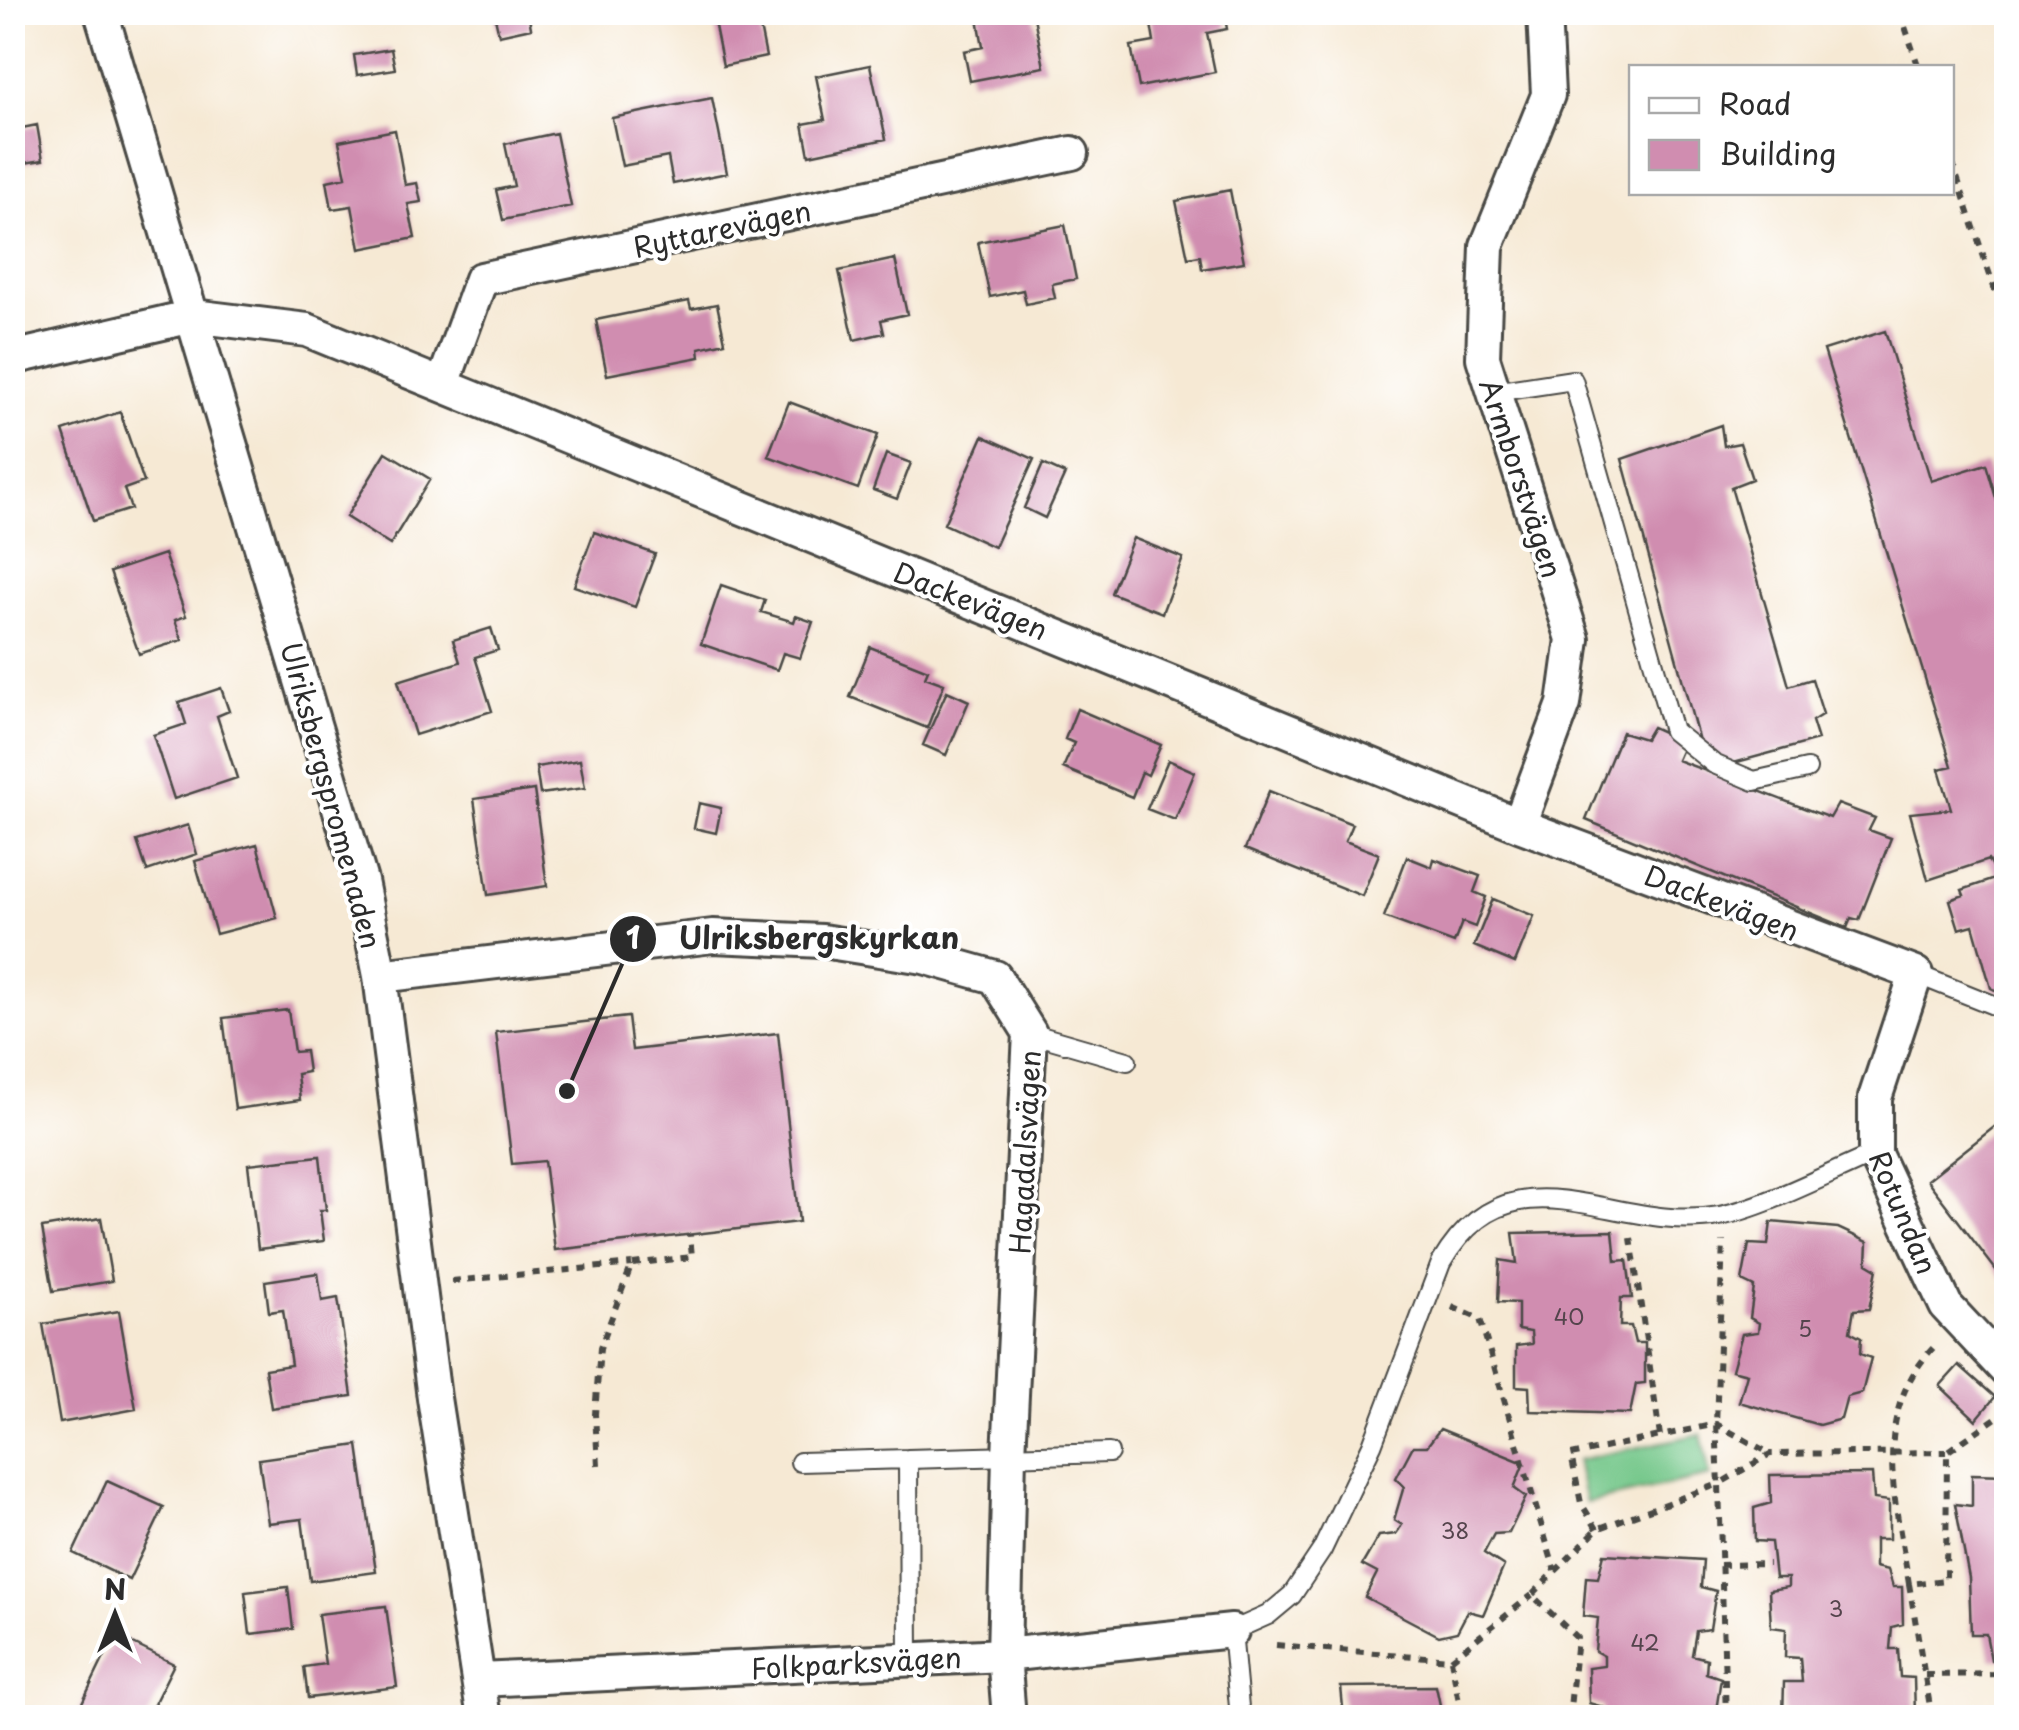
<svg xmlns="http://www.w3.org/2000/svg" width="2019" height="1730" font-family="'Playpen Sans',sans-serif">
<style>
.green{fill:#74c78a;stroke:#50795a;stroke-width:2.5}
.building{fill:#d08db0}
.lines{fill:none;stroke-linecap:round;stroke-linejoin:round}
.lane-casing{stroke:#494844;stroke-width:22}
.street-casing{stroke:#494844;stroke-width:38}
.path{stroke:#494844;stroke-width:6;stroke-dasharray:8 8;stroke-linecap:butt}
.lane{stroke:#fff;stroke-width:18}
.street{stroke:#fff;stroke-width:32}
.labels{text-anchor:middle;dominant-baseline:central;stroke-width:8;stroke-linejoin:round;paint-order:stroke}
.number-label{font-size:22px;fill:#54444c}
.street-label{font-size:28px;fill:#2b2b2b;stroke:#fff}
.leader{fill:none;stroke:#2b2b2b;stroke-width:4}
.callout-dot{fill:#2b2b2b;stroke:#fff;stroke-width:4}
.mark-label{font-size:30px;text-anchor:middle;font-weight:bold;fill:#fff}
.callout-label{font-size:30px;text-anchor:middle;font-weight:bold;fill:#2b2b2b;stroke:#fff;stroke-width:8;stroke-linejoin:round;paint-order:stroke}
</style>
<rect width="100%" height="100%" fill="#fff"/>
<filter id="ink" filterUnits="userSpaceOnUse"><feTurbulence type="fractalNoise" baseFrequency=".01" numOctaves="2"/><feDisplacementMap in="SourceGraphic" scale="20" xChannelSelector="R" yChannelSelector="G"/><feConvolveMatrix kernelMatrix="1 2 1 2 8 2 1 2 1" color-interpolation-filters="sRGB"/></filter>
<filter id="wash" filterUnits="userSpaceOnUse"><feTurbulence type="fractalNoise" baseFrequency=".0048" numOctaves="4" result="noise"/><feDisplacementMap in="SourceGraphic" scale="40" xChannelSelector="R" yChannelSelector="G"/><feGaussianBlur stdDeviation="2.25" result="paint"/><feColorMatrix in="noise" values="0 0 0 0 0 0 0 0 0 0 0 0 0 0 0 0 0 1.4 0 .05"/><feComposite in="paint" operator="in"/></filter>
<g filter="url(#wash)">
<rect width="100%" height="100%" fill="#f6e9d4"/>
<path class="green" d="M1701,1434L1710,1476L1586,1503L1577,1460Z"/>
<g id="blocks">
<path class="building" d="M528,12L531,28L499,35L494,13Z
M729,12H757L766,57L723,66L713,16Z
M977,12H1033L1044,67L970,81L964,51L983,47Z
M1149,12H1224L1227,29L1207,33L1215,72L1139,87L1131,46L1154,42Z
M391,49L395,69L357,75L354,55Z
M870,65L886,139L809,155L803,124L825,120L816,76Z
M712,98L727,173L673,184L668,157L622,166L612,118Z
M37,125L43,160L12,165V130Z
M395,130L405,185L417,183L421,202L408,204L415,238L360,249L352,206L332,209L327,181L346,177L339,141Z
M556,133L571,206L503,220L496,190L514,186L505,144Z
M1230,190L1244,262L1202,269L1200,256L1188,258L1176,201Z
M1065,225L1076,279L1052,284L1055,298L1026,304L1023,290L990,297L978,242Z
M895,259L907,314L881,320L884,333L854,340L839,271Z
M689,301L691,309L717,304L725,342L699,348L700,357L607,375L596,320Z
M1885,331L1931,481L1986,464L2006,532V996L1991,988L1973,925L1959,929L1950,900L1964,895L1962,890L1997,878L1988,860L1928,880L1910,813L1951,809L1939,769L1952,766L1824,350Z
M789,402L878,435L858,489L768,456Z
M120,412L144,482L124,489L131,509L93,521L63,431Z
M1721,425L1724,446L1740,443L1752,479L1731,487L1789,686L1812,679L1823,714L1812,721L1818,740L1730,764L1701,748L1622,459Z
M983,436L1034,459L994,547L944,524Z
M386,452L430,479L390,545L346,517Z
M886,454L911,463L897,499L873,490Z
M1043,464L1065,474L1045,518L1024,508Z
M594,532L655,554L635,607L574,586Z
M1133,538L1183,558L1162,613L1111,593Z
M164,554L186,616L175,620L182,640L139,654L110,572Z
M721,585L765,600L761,612L794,622L796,616L813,622L800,658L783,653L777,670L701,644Z
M491,628L498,650L475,657L492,711L415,735L398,681L460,662L453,640Z
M870,647L928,670L925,677L944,684L927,728L850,697Z
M221,688L229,711L217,716L237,778L174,799L153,735L186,724L179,702Z
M947,691L969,701L946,755L923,745Z
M1077,709L1161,745L1148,775L1142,772L1132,797L1063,768L1074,743L1065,739Z
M1652,727L1685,742L1677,760L1830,818L1838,804L1875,818L1869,830L1891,838L1859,920L1851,918L1847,928L1586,820L1622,732L1645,739Z
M580,760L585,788L540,794L536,767Z
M1168,760L1195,772L1175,820L1147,809Z
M534,790L547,886L488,895L474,799Z
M1269,791L1352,824L1345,841L1379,854L1362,896L1245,849Z
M699,803L721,808L716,833L694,828Z
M188,825L197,854L147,871L137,841Z
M257,844L277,918L216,934L195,861Z
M1407,857L1432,867L1434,859L1480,876L1474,892L1486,897L1475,927L1462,922L1454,943L1384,917Z
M1493,899L1534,916L1515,963L1474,946Z
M288,1010L294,1052L305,1051L308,1072L297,1074L300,1100L235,1109L223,1018Z
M628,1017L632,1050L778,1033L799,1222L555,1250L544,1161L512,1164L496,1032Z
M1998,1124L2006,1135V1283L1927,1180Z
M320,1156L326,1210H320L324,1241L258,1249L248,1164Z
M101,1218L112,1281L53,1291L42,1228Z
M1771,1222L1838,1228L1868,1242L1867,1263L1877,1269L1869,1309L1854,1310L1850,1332L1861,1338L1860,1354L1871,1358L1862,1393L1847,1397L1841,1419L1819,1425L1739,1402L1747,1374L1732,1370L1742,1334L1758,1332L1759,1323L1750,1318L1754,1287L1742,1281L1749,1244L1768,1245Z
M1613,1231L1616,1261L1627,1260L1632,1298H1621L1620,1326H1631L1635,1343H1645V1383L1636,1384L1630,1414L1530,1411L1529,1387L1516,1386V1346L1532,1344L1531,1332L1518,1330V1303L1498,1302L1500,1260L1517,1263L1513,1233Z
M318,1273L322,1301L338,1298L352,1396L271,1408L265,1369L291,1365L283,1310L269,1312L265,1281Z
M119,1311L136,1409L60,1423L43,1324Z
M1959,1365L1995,1397L1976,1420L1940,1386Z
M1440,1429L1524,1463L1514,1488L1526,1497L1509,1533L1494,1534L1484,1553L1504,1566L1483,1615L1468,1611L1457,1632L1439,1636L1365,1597L1377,1573L1362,1565L1379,1536L1396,1534L1402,1525L1394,1520L1404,1486L1396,1478L1413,1446H1427Z
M358,1445L376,1572L310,1581L302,1519L268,1523L259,1459Z
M1872,1474L1874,1499L1889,1501V1539H1875V1567L1888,1570L1893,1587H1902L1903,1624L1892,1627L1890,1649H1898L1900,1677L1914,1678L1915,1716L1788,1718L1783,1716L1784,1682H1802L1800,1658L1785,1657L1786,1629L1771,1627L1769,1590L1788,1587V1578H1775L1771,1542L1755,1541L1754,1508L1771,1503L1770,1475Z
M1972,1474L2006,1475V1660H1991L1986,1634H1971L1969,1578L1955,1504L1972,1506Z
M107,1481L164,1507L129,1580L73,1553Z
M1604,1554L1703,1560L1701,1587L1716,1591L1710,1629L1696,1631L1692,1655L1707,1659L1706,1673L1721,1678L1715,1717L1602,1718L1603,1707L1589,1703L1588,1668L1604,1666V1656L1595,1651L1598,1618L1583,1616L1586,1577L1598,1578Z
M288,1587L293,1629L250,1634L245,1592Z
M386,1606L397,1687L308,1698L304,1667L325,1664L318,1614Z
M115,1635L174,1664L147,1718H91L78,1711Z
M1436,1686L1441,1710L1462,1718H1344L1341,1687Z"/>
</g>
</g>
<g filter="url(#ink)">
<use href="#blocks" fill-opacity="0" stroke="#494844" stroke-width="2.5"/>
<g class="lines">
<g class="lane-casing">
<path id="lane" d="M1494,392L1573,380L1673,731L1714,764L1754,781L1807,769
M1916,974L2006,1010
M1030,1033L1127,1061
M908,1459L1109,1453
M800,1462L908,1459L909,1660
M1240,1718L1232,1631L1268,1615L1292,1595L1322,1550L1372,1445L1441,1263C1512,1141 1614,1235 1719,1216C1764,1208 1831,1172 1875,1154"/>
</g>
<g class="street-casing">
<path id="street" d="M101,12L361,881L380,976L434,1398L484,1718
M12,358L193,316L307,330L1519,825L1916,974L1875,1098V1154L1946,1306L2006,1370
M443,384L481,279L1072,153
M1519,825L1564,704L1573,639L1483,358L1487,246L1548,95L1544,12
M380,976L713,936L822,941L924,957L995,977L1030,1033L1009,1455L1004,1655L1009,1718
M479,1680L1004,1655L1232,1631"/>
</g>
<path class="path" d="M1900,12L1919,68
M1952,162L2006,323
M1631,1238L1660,1436L1716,1424L1769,1453
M452,1281L632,1264
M1452,1307L1480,1319L1555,1571
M598,1465L595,1414L600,1348L632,1264L692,1257L690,1235
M1597,1529L1581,1503L1571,1455L1660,1436
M1720,1565L1769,1564
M1909,1584C1896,1501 1869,1417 1933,1348
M1276,1645L1451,1659L1532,1595
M1451,1659L1462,1718
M1925,1675L2006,1674
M1569,1718L1577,1638L1532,1595L1597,1529L1719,1484L1716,1424L1723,1241
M1726,1718L1719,1484L1770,1454L1947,1452
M1932,1718L1909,1584L1946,1580L1947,1452L2006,1411"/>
<use href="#lane" class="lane"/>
<use href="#street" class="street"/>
</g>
</g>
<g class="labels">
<g class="number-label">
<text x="1569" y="1315">40</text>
<text x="1805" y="1327">5</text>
<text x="1455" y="1529">38</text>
<text x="1836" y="1607">3</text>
<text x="1645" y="1641">42</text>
</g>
<g class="street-label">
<text transform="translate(722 228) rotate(-12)">Ryttarevägen</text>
<text transform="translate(1522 478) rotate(72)">Armborstvägen</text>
<text transform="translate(971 600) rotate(22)">Dackevägen</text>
<text transform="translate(332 795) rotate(75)">Ulriksbergspromenaden</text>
<text transform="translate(1722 902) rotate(21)">Dackevägen</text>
<text transform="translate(1024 1152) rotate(-87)">Hagadalsvägen</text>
<text transform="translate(1904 1212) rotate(67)">Rotundan</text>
<text transform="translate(856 1662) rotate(-3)">Folkparksvägen</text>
</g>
</g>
<path class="leader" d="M567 1091L633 939"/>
<g class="callout-dot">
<circle cx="567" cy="1091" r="10"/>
<circle cx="633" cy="939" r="25"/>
</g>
<g class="mark-label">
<text x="633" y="949">1</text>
</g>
<g class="callout-label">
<text x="819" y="949">Ulriksbergskyrkan</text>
</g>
<rect width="2019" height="1730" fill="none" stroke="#fff" stroke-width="50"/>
<rect x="1629" y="65" width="325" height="130" fill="#ffffff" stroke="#aaaaaa" stroke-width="2.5"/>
<rect x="1649" y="98" width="50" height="15" fill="#ffffff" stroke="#aaaaaa" stroke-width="2.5"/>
<text x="1719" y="115" font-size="30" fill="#2b2b2b">Road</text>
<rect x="1649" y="140" width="50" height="30" fill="#d08db0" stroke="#aaaaaa" stroke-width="2.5"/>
<text x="1719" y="165" font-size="30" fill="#2b2b2b">Building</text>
<g transform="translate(115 1615)" stroke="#ffffff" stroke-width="8" paint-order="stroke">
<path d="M0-8L18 38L0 25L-18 38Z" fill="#2b2b2b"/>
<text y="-15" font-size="28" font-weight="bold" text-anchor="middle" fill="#2b2b2b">N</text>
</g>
</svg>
